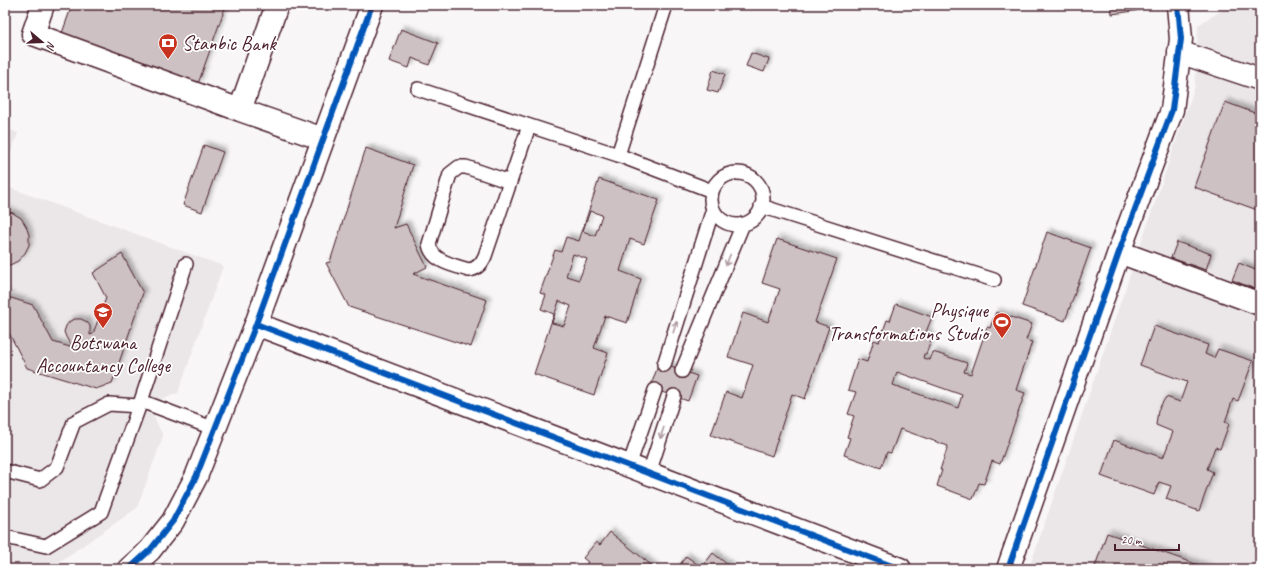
<svg xmlns="http://www.w3.org/2000/svg" width="1265" height="574" font-family="Caveat,sans-serif">
<style>
.built{fill:#ebe6e8}
.building{fill:#cdc1c4;stroke:#4a1f2b;fill-rule:evenodd;filter:url(#shadow)}
.lines{fill:none;stroke-linecap:round;stroke-linejoin:round}
.service-casing{stroke:#4a1f2b;stroke-width:16}
.minor-casing{stroke:#4a1f2b;stroke-width:25}
.service{stroke:#fff;stroke-width:13}
.minor{stroke:#fff;stroke-width:22}
.cycleway-casing{stroke:#fff;stroke-width:8}
.cycleway{stroke:#0057b8;stroke-width:6}
.oneway{stroke:#ae9aa0}
.labels{text-anchor:middle;dominant-baseline:central;stroke-width:3.5;stroke-linejoin:round;paint-order:stroke}
.poi-label{font-size:20px;fill:#4a1f2b;stroke:#fff;text-anchor:start}
</style>
<defs>
<filter id="shadow"><feDropShadow dx="3.5" dy="-3.5" stdDeviation="2" flood-color="#0004"/></filter>
</defs>
<rect width="100%" height="100%" fill="#f8f6f7"/>
<filter id="ink" filterUnits="userSpaceOnUse"><feTurbulence type="fractalNoise" baseFrequency=".025" numOctaves="2"/><feDisplacementMap in="SourceGraphic" scale="8" xChannelSelector="R" yChannelSelector="G"/><feConvolveMatrix kernelMatrix="1 2 1 2 8 2 1 2 1" color-interpolation-filters="sRGB"/></filter>
<g filter="url(#ink)">
<path class="built" d="M1231,5H1260V569H1029L1195,86L1198,25Z
M5,128L18,133L5,169Z
M5,186L223,266L178,393L159,400L154,417L163,436L137,508L49,569H5Z"/>
<path class="building" d="M72,5H226L198,84L61,36Z
M1111,5H1141V10L1112,14Z
M401,29L438,43L429,65L412,58L409,68L389,61Z
M751,53L769,59L764,72L746,66Z
M713,70L725,74L718,93L707,90Z
M1225,102L1260,115V211L1194,187Z
M204,145L223,152L202,212L183,205Z
M366,148L413,165L394,228L406,224L427,267L413,274L487,300L471,347L349,307L326,263L330,262Z
M599,179L659,200L644,244L630,239L620,271L641,279L627,323L605,316L594,348L608,353L594,395L534,374L554,314L541,309L546,295L540,293L555,250L561,252L566,237L579,241ZM590,211L602,215L595,236L583,231ZM573,254L587,259L579,280L566,276ZM559,301L571,306L564,326L552,323Z
M5,211L13,213L21,218L26,226L29,235V245L25,253L18,261L10,265H5Z
M1047,232L1091,248L1065,321L1022,306Z
M777,239L837,259L815,322L829,327L805,399L792,394L772,456L711,435L726,392L742,398L753,365L728,357L743,313L768,322L780,289L762,283Z
M1177,242L1211,254L1206,270L1171,258Z
M122,254L143,293L112,383L96,389L27,368L8,331L5,330V294L8,297L33,305L53,342L70,347L74,345L69,342L66,337L64,332L66,326L70,321L75,319H81L87,322L90,326V335L93,334L106,298L93,273Z
M1239,263L1260,272V291L1232,280Z
M896,304L932,317L926,332L930,334L929,337L932,338L926,354H924L923,358L930,360L933,352L967,363L964,372L971,374L987,327L990,328L996,312L1032,324L1026,340L1032,342L1016,390L1025,393L1000,464L992,461L984,484L979,483L973,499L937,486L942,470H940L948,446L900,429L891,453L887,452L881,468L844,455L850,438L847,437L854,416L848,414L856,392L848,390L858,359L867,362L874,340L879,342L887,320L890,321ZM897,372L962,395L958,408L893,385Z
M1154,326L1208,345L1205,354L1214,358L1218,349L1253,361L1238,401L1233,399L1225,422L1229,424L1220,449L1215,447L1207,469L1213,472L1199,511L1166,499L1171,486L1159,482L1154,495L1101,476L1114,440L1163,458L1173,432L1156,425L1158,410L1166,397L1180,402L1187,382L1140,365Z
M659,363L697,376L688,401L650,388Z
M610,532L655,568L654,569H583L588,562L583,558L596,542L600,545Z
M1107,533L1210,569H1094Z
M713,553L733,569H704L702,567Z
M686,556L700,566L698,569H677Z"/>
<g class="lines">
<g class="service-casing">
<path id="service" d="M418,89L618,155L666,5
M618,155L712,191
M711 199a26 26 0 1 1 52 0a26 26 0 1 1-52 0Z
M510,182L466,167H459L450,174L429,244C432,262 453,265 469,270C477,269 482,263 485,256L529,126
M761,206L994,280
M664,365L713,209
M682,371L743,224
M141,401L215,429
M629,466L655,390
M5,471L40,480L57,467L74,422L109,404L139,406
M649,473L674,396
M5,537L46,546L101,512L141,401L186,264"/>
</g>
<g class="minor-casing">
<path id="minor" d="M43,5L33,34L240,110
M277,5L240,110L323,139
M1179,52L1260,79
M1119,252L1260,304
M256,324L900,569
M129,569L150,550L173,521L196,477L256,324L372,5
M1008,569L1119,252L1172,110L1181,39L1178,5"/>
</g>
<use href="#service" class="service"/>
<use href="#minor" class="minor"/>
<g class="cycleway-casing">
<path id="cycleway" d="M256,324L900,569
M129,569L150,550L173,521L196,477L256,324L372,5
M1008,569L1119,252L1172,110L1181,39L1178,5"/>
</g>
<use href="#cycleway" class="cycleway"/>
</g>
<defs><path id="oneway-shaft" d="M-6 0H5M1.5-3L5.5 0L1.5 3" fill="none" stroke-width="1.6" stroke-linecap="round" stroke-linejoin="round"/></defs>
<g class="oneway">
<use href="#oneway-shaft" transform="translate(728 260) rotate(112)"/>
<use href="#oneway-shaft" transform="translate(675 327) rotate(-72)"/>
<use href="#oneway-shaft" transform="translate(662 433) rotate(108)"/>
</g>
</g>
<defs>
<g id="bank-pin" transform="scale(1)"><path d="M0 17L-7.5 6A9.5 9.5 0 1 1 7.5 6Z" fill="#c8321e" stroke="#fff"/><path d="M-6-4H6V4H-6ZM0-2.3a2.3 2.3 0 1 0 0 4.6a2.3 2.3 0 1 0 0-4.6Z" fill="#fff"/></g>
<g id="university-pin" transform="scale(1)"><path d="M0 17L-7.5 6A9.5 9.5 0 1 1 7.5 6Z" fill="#c8321e" stroke="#fff"/><path d="M0-5L7-2L0 1L-7-2ZM-4 1L0 2.5L4 1V4Q0 6-4 4Z" fill="#fff"/></g>
<g id="stadium-pin" transform="scale(1)"><path d="M0 17L-7.5 6A9.5 9.5 0 1 1 7.5 6Z" fill="#c8321e" stroke="#fff"/><path d="M0-5a6.5 5 0 1 0 0 10a6.5 5 0 1 0 0-10ZM-3.5-1.8h7v3.6h-7Z" fill="#fff"/></g>
</defs>
<g fill-rule="evenodd">
<use href="#bank-pin" x="168" y="43"/>
<use href="#university-pin" x="103" y="312"/>
<use href="#stadium-pin" x="1002" y="322"/>
</g>
<g class="labels">
<g class="poi-label">
<text x="182" y="43">Stanbic Bank</text>
<text x="988" y="310" text-anchor="end">Physique<tspan x="988" dy="23">Transformations Studio</tspan></text>
<text x="103" y="342" text-anchor="middle">Botswana<tspan x="103" dy="23">Accountancy College</tspan></text>
</g>
</g>
<rect width="1265" height="574" fill="none" stroke="#fff" stroke-width="20"/>
<rect x="10" y="10" width="1245" height="554" fill="none" stroke="#4a1f2b" stroke-width="1.5" filter="url(#ink)"/>
<g transform="translate(42 42) rotate(109)" stroke="#ffffff" stroke-width="3" paint-order="stroke">
<path d="M0-3L7 15L0 10L-7 15Z" fill="#4a1f2b"/>
<text y="-6" font-size="11" font-weight="bold" text-anchor="middle" fill="#4a1f2b">N</text>
</g>
<path d="M1115 544v6h64v-6" fill="none" stroke="#4a1f2b" stroke-width="2"/>
<text x="1121" y="544" font-size="12" fill="#4a1f2b" stroke="#ffffff" stroke-width="3" paint-order="stroke">20 m</text>
</svg>
